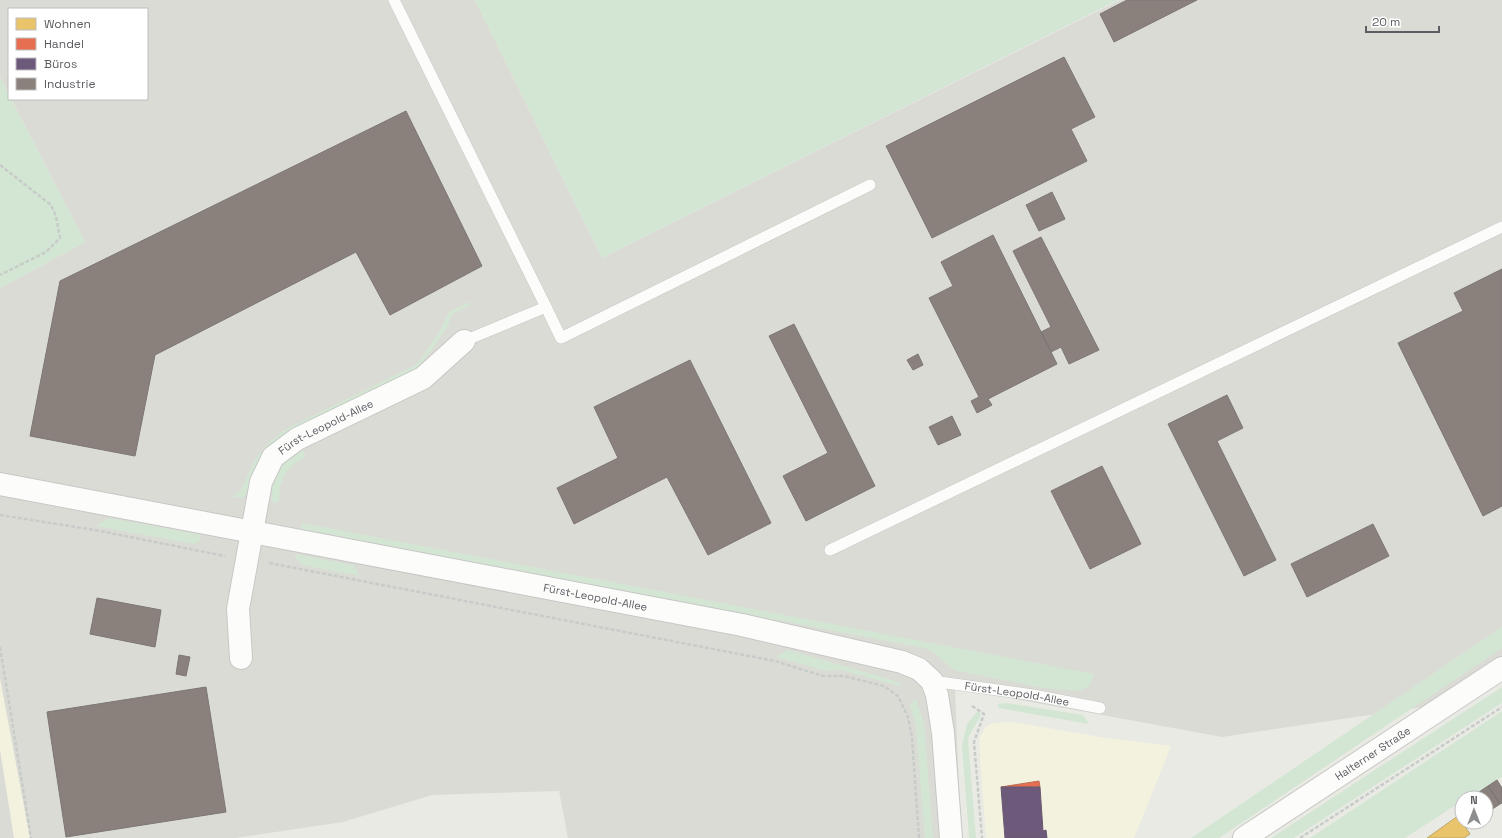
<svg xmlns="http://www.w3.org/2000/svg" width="1502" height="838" font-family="'Space Grotesk',sans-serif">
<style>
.commercial{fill:#f3f2de}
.industrial{fill:#dbdbd6}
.green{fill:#d3e6d3}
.homes{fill:#e9c46a;stroke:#bea568}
.shops{fill:#e76f51;stroke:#bd6a56}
.offices{fill:#6d597a;stroke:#685a73}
.industry{fill:#8a817c;stroke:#7c7674}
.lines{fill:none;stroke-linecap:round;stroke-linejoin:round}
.lane-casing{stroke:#c7c7c5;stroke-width:12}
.street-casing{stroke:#c7c7c5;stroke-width:24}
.secondary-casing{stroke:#c7c7c6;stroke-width:24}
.path{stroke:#c8ccc9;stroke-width:2.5;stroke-dasharray:4 2;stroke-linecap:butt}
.lane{stroke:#fcfcfb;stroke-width:11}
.street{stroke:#fcfcfb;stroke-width:22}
.secondary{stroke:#fcfcfb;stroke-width:22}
.labels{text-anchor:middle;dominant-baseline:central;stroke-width:4;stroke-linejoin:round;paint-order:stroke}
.street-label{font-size:11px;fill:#5b5d62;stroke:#fff}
</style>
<rect width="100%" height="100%" fill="#eaeae5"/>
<path class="commercial" d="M0,678L30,838H0Z
M1002,722H1013L1100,737L1171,746L1134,838H986L979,743L980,737L986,727L990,724Z"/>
<path class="industrial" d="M0,0H475L602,258L1120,0H1502V668L1450,703L1222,737L955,688L961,838H568L559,791L432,795L343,822L235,838H30L0,678V288L85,242L11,99H147V9H9V95L0,77Z
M0,750L14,838H0Z"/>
<path class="green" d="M475,0H1118L602,258Z
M0,77L9,95V99H11L85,242L0,288Z
M469,302L470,305L451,315L448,326L419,367L304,424L262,456L256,465L247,492L243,498L233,497C245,489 245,479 251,468C259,451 272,438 288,428L414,366L418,363L440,331L449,312Z
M302,450L306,456C287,468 279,478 279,501L277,503L272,502C268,478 283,462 302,450Z
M109,518L202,535L199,542L194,544L96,526Z
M302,523L1094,674L1089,686L1079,691L1045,688L958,671L952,669L935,653L924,648L301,529Z
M295,554L353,565L360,576L303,565L297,560Z
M1502,627V648L1219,838H1191Z
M788,650L892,680L903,685L899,686L842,670L827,671L776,657Z
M1502,687V703L1294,838H1271Z
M916,699L924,724L933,838H925L916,726L910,705Z
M1007,703L1083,715L1089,724L998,708V704Z
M978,711L981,714C980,720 971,729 968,740L976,838H969L962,745L967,724Z
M1502,711V777L1470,798L1469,796L1462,798V801L1405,838H1310Z"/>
<path class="homes" d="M1458,816L1470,834L1464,838H1427Z"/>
<path class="shops" d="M1039,781L1040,787H1001Z"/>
<path class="offices" d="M1001,787H1040L1043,831L1046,830L1047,838H1005Z"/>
<path class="industry" d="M1127,0H1197L1114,42L1100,14Z
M1064,57L1095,117L1071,129L1087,161L932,238L886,146Z
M406,111L482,266L390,315L356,252L155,355L135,456L30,436L60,281Z
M1052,192L1065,219L1039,231L1026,205Z
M993,235L1057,364L988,399L992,405L977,413L971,401L979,397L929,298L953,286L941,262Z
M1041,237L1099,350L1069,364L1061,347L1051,352L1041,332L1051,327L1013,251Z
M1502,269V506L1483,516L1398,343L1463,311L1454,293Z
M794,324L875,486L806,521L783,476L828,453L769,336Z
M918,354L923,365L913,370L907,360Z
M690,360L771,523L708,555L667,477L574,524L557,488L618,458L594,407Z
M1227,395L1243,428L1217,441L1276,560L1244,576L1168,424Z
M952,416L961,435L938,445L929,427Z
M1102,466L1141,544L1090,569L1051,491Z
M1373,524L1389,556L1307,597L1291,564Z
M97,598L161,610L155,647L90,634Z
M179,655L190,657L186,676L176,674Z
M206,687L226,812L66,837L47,712Z
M1497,780L1502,788V803L1500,804L1488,786Z
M1488,786L1500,804L1491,810L1486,803V798H1483L1479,792Z
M1479,792L1483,798H1470Z"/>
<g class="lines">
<g class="lane-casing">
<g id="lane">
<path d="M394,0L546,307L464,341"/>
<path d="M546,307L561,338L870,185"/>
<path d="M830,550L1502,227"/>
<path id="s1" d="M932,681L1033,695L1100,708"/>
</g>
</g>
<g class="street-casing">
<g id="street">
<path id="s2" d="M0,484L742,625L902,662L919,669L932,681L937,695L943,733L951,838"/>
<path id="s3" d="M241,658L238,609L261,482L273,457L297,439L423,378L464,341"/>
</g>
</g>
<g class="secondary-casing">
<g id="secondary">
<path id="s4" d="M1244,838L1502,668"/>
</g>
</g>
<path class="path" d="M0,165L51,205L56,216L60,238L46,252L0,275
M0,515L95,530L225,556
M269,563L775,661L823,676H844L884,686L898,696L908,717L912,738L919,838
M0,647L31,838
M972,706L984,714L974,742L982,838
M1300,838L1502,707"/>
<use href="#lane" class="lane"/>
<use href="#street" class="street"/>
<use href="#secondary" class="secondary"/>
</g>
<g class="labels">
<g class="street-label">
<text stroke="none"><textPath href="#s3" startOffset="267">Fürst-Leopold-Allee</textPath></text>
<text stroke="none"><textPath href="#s2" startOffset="606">Fürst-Leopold-Allee</textPath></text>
<text stroke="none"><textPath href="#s1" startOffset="86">Fürst-Leopold-Allee</textPath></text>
<text stroke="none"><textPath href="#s4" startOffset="154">Halterner Straße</textPath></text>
</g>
</g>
<rect x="8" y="8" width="140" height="92" fill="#ffffff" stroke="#bdbec0"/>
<rect x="16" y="18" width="20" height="12" fill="#e9c46a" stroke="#bdbec0"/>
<text x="44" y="28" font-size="12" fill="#5b5d62">Wohnen</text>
<rect x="16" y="38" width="20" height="12" fill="#e76f51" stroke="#bdbec0"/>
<text x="44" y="48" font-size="12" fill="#5b5d62">Handel</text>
<rect x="16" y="58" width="20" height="12" fill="#6d597a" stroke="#bdbec0"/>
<text x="44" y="68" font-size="12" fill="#5b5d62">Büros</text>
<rect x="16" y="78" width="20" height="12" fill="#8a817c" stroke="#bdbec0"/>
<text x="44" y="88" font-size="12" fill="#5b5d62">Industrie</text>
<g transform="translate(1474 810)"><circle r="19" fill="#ffffff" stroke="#bdbec0"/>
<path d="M0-3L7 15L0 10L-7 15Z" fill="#8d8e90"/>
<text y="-6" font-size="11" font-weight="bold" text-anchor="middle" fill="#5b5d62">N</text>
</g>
<path d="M1366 26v6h73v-6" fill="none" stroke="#5b5d62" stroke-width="2"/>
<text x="1372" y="26" font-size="12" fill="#5b5d62" stroke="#ffffff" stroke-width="3" paint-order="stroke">20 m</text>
</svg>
